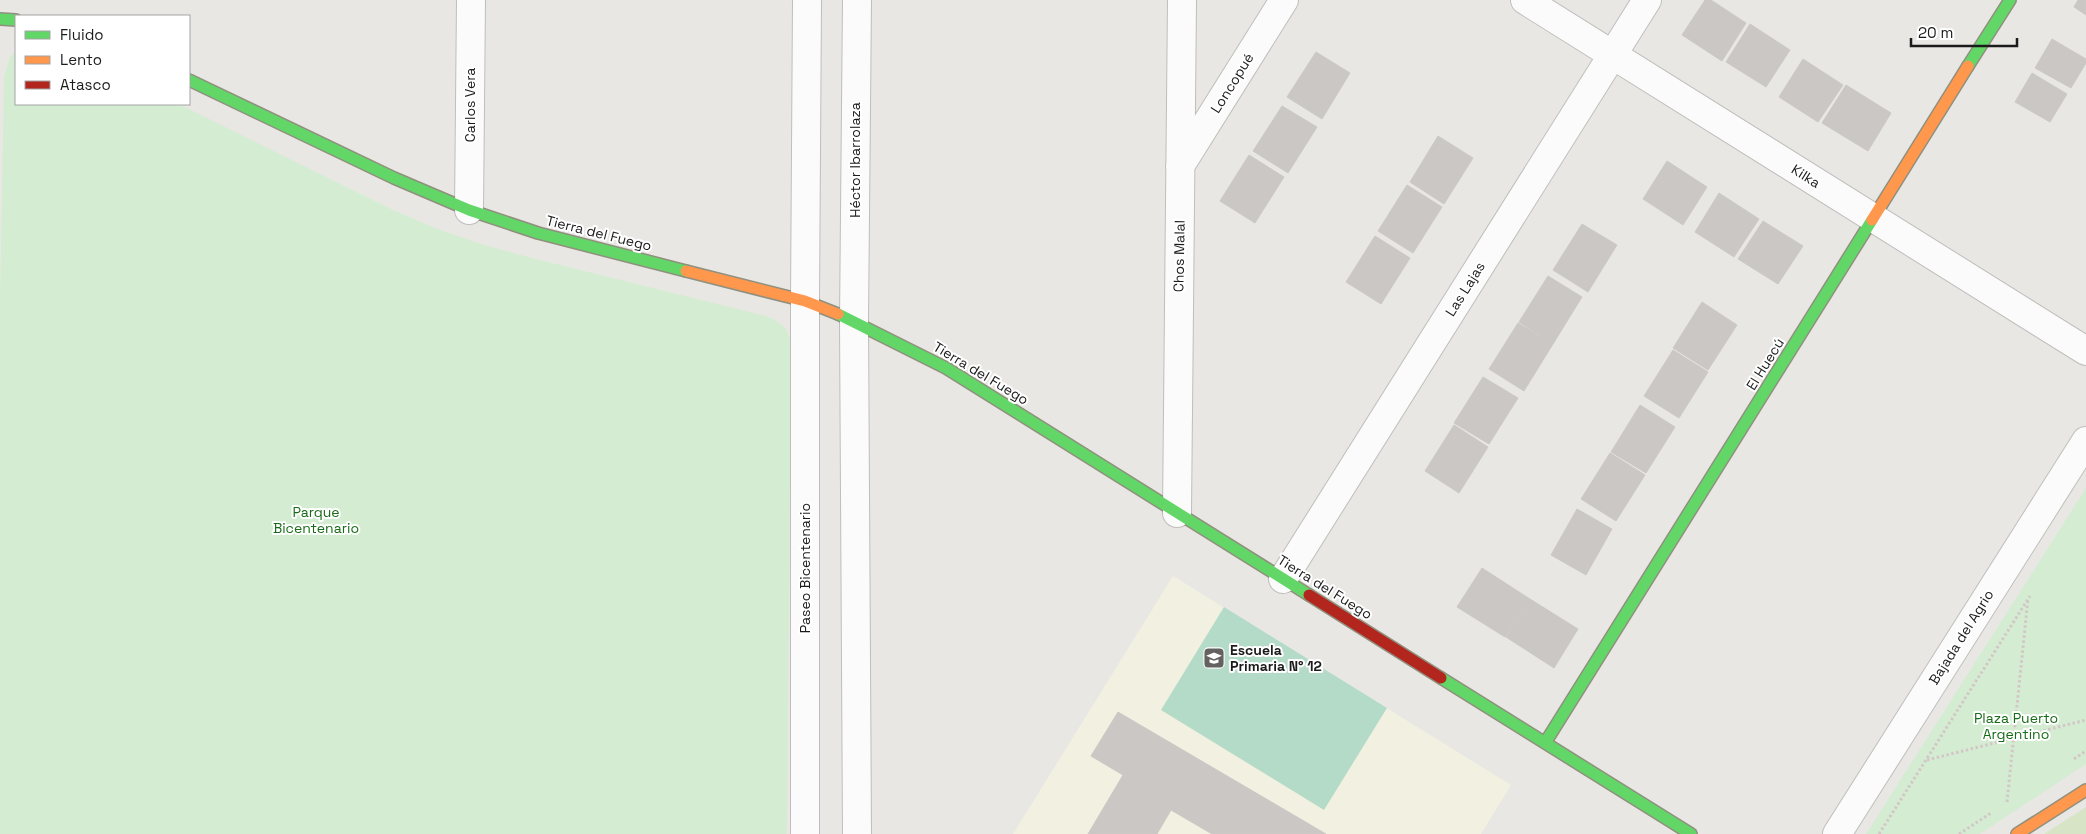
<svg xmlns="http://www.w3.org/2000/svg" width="2086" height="834" font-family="'Space Grotesk',sans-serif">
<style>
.education{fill:#f2f0e0}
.grass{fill:#d8e4c6}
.park{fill:#d4edd2}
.pitch{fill:#b4dbc7}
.building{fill:#cac7c5;stroke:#ccc8c6}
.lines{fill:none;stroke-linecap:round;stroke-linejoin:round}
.street-casing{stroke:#bfbebc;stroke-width:30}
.fast-casing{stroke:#90907f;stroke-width:14}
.slow-casing{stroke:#90907f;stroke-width:14}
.jam-casing{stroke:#90907f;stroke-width:14}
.path{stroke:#d3c6c6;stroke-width:3;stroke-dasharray:2.5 2.5;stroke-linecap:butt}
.street{stroke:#fcfbfb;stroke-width:28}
.fast{stroke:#63d668;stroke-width:11}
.slow{stroke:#ff974d;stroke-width:11}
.jam{stroke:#b3261e;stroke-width:11}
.labels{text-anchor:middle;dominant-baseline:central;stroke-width:4;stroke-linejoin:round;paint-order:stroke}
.street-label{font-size:14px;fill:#1b1b1b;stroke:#fff}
.park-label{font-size:14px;fill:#186b17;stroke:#fff}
.poi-label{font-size:14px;font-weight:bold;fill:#1b1b1b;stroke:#fff;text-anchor:start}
</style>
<rect width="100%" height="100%" fill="#e9e7e4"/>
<path class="education" d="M1173,576L1511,785L1481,834H1013Z"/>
<path class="grass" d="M2086,807V834H2044Z"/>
<path class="park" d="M16,50V104H179L393,210L435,228L481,244L532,258L766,316C781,322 788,327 791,343L787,834H0V301L4,78L9,59Z
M2086,488V764L1980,834H1866Z"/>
<path class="pitch" d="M1224,607L1387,708L1324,810L1161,710Z"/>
<path class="building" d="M1705,0H1711L1746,23L1722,61L1682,35Z
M2078,0H2086V15L2074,7Z
M1750,24L1790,50L1766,87L1726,62Z
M2052,39L2086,59V63L2071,88L2035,68Z
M1316,52L1350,73L1322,119L1287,97Z
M1803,59L1843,85L1818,122L1779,97Z
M2032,73L2067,94L2050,122L2015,102Z
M1846,85L1891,113L1868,151L1822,123Z
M1282,106L1317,127L1288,173L1253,151Z
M1438,136L1473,158L1444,204L1410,182Z
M1249,155L1284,177L1255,223L1220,201Z
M1667,161L1707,187L1683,225L1643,199Z
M1407,185L1442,207L1413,253L1378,231Z
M1719,193L1759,219L1734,257L1695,232Z
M1763,221L1803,246L1778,284L1738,259Z
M1582,224L1617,245L1588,292L1553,270Z
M1375,236L1410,258L1381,304L1346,282Z
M1548,276L1582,297L1553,344L1519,322Z
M1702,302L1737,325L1708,370L1673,348Z
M1518,323L1553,344L1524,391L1489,369Z
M1673,350L1708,372L1679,418L1644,396Z
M1483,377L1518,398L1489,444L1454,423Z
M1640,405L1675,427L1646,473L1611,452Z
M1454,425L1488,447L1459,493L1425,471Z
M1610,453L1645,475L1616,521L1581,499Z
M1577,509L1612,529L1586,575L1551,555Z
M1482,568L1530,599L1505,637L1457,607Z
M1530,599L1578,629L1554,668L1506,637Z
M1118,712L1326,834H1212L1171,810L1157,834H1088L1123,775L1091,756Z"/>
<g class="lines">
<g class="street-casing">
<path id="street" d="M857,0L854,321L857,834
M1525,0L2086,351
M1180,166L1284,0
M469,210L471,0
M1177,513L1182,0
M1283,579L1647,0
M805,834V301L807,0
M1837,834L2086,441"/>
</g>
<g class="fast-casing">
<path id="fast" d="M0,19L16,20
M1968,66L2010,0
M189,80L394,178L469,210L538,233L686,271
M838,314L946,368L1309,595
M1441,678L1691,834
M1545,743L1872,220"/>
</g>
<g class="slow-casing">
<path id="slow" d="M1872,220L1968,66
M686,271L805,301L838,314
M2017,834L2086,790"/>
</g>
<g class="jam-casing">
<path id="jam" d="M1309,595L1441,678"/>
</g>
<path class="path" d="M2074,759L2086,751
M1927,760L2086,720
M2007,802L2028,599
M1879,834L2030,596
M1959,834L1991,813"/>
<use href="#street" class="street"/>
<use href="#fast" class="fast"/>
<use href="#slow" class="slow"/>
<use href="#jam" class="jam"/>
</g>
<defs>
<g id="school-square" transform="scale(1.125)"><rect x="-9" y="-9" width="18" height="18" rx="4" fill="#636261" stroke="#fff"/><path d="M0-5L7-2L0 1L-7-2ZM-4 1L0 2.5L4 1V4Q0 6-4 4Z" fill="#fff"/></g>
</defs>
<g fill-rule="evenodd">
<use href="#school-square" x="1214" y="658"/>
</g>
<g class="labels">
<g class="street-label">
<text transform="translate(1232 83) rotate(-58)">Loncopué</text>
<text transform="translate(470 105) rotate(-90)">Carlos Vera</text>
<text transform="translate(855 160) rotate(-90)">Héctor Ibarrolaza</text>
<text transform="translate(1806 176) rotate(32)">Kilka</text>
<text transform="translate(599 233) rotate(14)">Tierra del Fuego</text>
<text transform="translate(1179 256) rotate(-89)">Chos Malal</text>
<text transform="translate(1465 289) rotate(-58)">Las Lajas</text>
<text transform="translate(1765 364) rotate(-58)">El Huecú</text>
<text transform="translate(981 373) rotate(31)">Tierra del Fuego</text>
<text transform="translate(805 568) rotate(-90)">Paseo Bicentenario</text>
<text transform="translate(1325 587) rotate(32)">Tierra del Fuego</text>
<text transform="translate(1961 637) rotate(-58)">Bajada del Agrio</text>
</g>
<g class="park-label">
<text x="316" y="512">Parque<tspan x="316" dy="16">Bicentenario</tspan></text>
<text x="2016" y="718">Plaza Puerto<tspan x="2016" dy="16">Argentino</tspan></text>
</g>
<g class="poi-label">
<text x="1230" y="650">Escuela<tspan x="1230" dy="16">Primaria N° 12</tspan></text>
</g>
</g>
<rect x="15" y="15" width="175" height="90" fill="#ffffff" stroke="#a4a4a4"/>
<rect x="25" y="31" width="25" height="8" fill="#63d668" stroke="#a4a4a4"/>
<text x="60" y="40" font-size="15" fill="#1b1b1b">Fluido</text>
<rect x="25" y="56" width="25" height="8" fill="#ff974d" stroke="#a4a4a4"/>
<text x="60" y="65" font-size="15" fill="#1b1b1b">Lento</text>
<rect x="25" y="81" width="25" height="8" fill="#b3261e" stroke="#a4a4a4"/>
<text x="60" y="90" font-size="15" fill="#1b1b1b">Atasco</text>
<path d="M1911 38v8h106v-8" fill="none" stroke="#1b1b1b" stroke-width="2.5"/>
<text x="1918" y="38" font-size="15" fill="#1b1b1b" stroke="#ffffff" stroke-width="4" paint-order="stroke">20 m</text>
</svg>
